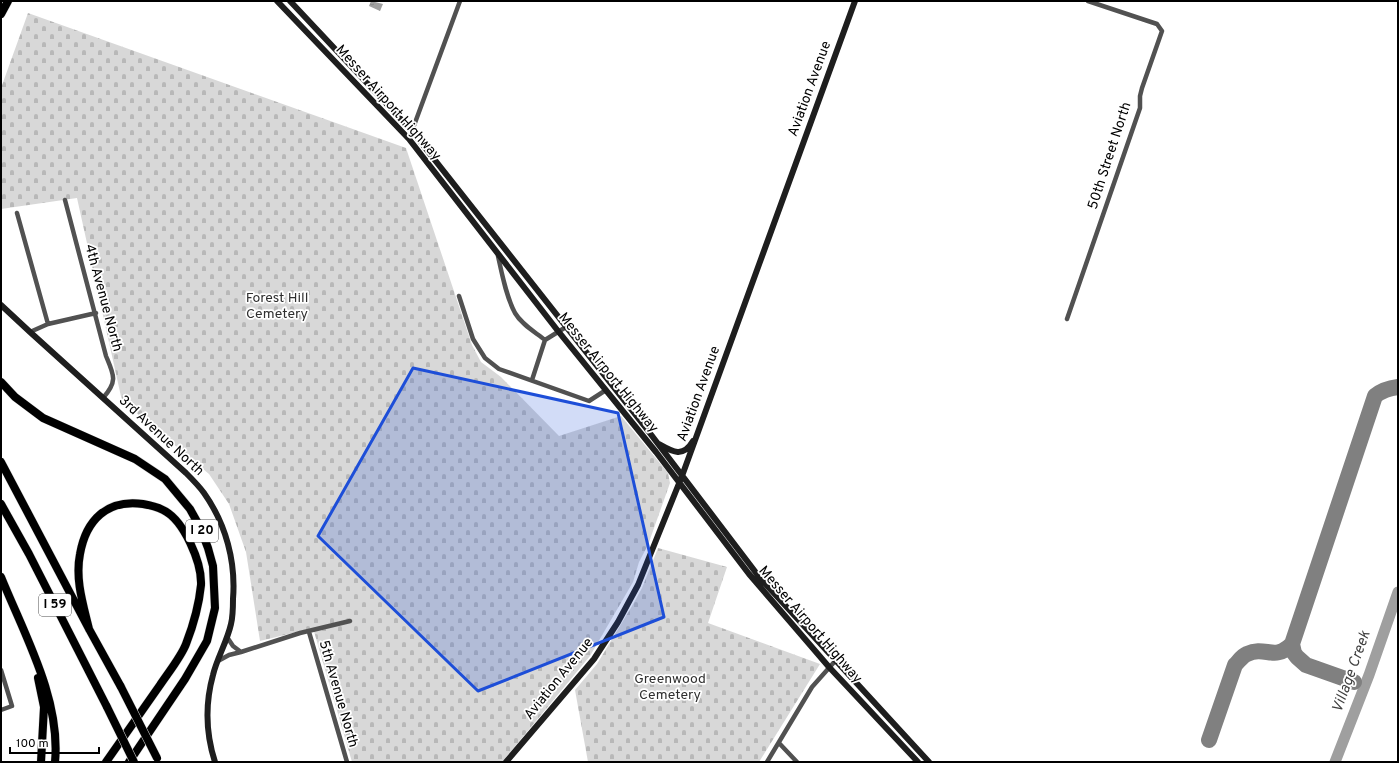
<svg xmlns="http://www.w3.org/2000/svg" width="1399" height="763" font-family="Overpass,sans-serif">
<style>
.cemetery{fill:url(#cemetery-stones)}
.water{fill:url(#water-ripples)}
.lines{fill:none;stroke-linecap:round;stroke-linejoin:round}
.river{stroke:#9f9f9f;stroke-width:11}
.taxiway{stroke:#808080;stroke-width:16}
.highway-casing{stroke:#dbdbdb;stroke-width:9}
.street{stroke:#515151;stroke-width:4.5}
.secondary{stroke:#1e1e1e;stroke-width:6}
.highway{stroke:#000;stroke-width:8}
.highway-bridge-casing{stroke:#dbdbdb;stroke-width:9;stroke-linecap:butt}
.highway-bridge{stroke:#000;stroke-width:8}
.marked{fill:#1d4ed8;fill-opacity:0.2;stroke:#1d4ed8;stroke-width:3;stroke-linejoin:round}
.labels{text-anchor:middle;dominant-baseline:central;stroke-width:3.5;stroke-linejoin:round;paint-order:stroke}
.shield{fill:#fff;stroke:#4c4c4c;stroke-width:1}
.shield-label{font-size:13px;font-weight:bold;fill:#000}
.street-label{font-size:14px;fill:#000;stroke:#fff}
.park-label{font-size:14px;fill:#2f2f2f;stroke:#fff}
.water-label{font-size:15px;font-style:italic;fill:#404040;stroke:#fff}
</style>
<defs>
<pattern id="cemetery-stones" width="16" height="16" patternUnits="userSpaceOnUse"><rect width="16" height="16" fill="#d8d8d8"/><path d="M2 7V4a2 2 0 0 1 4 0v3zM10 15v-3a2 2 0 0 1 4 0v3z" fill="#b8b8b8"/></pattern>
<pattern id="water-ripples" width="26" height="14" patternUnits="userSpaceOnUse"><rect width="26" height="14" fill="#9f9f9f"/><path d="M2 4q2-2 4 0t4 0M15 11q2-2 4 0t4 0" fill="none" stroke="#878787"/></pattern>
</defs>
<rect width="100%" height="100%" fill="#fff"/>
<path class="cemetery" d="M28,13L406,148L472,345L481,362L501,377L559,436L621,416L668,473L670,483L648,545L639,562L633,582L590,656L502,762H352L313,628L260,641L246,552L229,504L209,474L122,401L77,198L1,209V88Z
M658,548L727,567L708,623L820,664L759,762H588L575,690L597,664L632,606L642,588Z"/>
<path class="water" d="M371,1L383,4L380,11L369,6Z"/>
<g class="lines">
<path class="river" d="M1335,762L1369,675L1398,592"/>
<path class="taxiway" d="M1354,682L1306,665L1297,657L1294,653L1292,644L1375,396C1381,391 1390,388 1398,387
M1209,740L1235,665C1239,661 1242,656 1247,654C1266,645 1274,662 1292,644"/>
<g class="highway-casing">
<path id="highway" d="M1,14L8,1
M1,382L15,397L43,418L135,459L165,479L190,509L200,527L208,548L213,566L215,608L207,641L185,679L129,762
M1,462L89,629L121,687
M1,504L29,554L107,707
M1,577C24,634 61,699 55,762
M89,629C83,604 75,579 80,554C86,520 107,499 143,504C149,505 157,507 163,510C184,520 202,563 201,585C199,605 193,626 186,644C181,657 168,673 160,685C142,711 124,736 106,762
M38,678L44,707L41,762"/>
</g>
<path class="street" d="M409,139L460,1
M65,200L106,356C114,375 118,381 103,398
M17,213L48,324
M498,256C502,274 506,296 515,313C522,325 535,332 545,340
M459,296L473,339L485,358L499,369L589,401L606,390
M1067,319L1140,108V96L1142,88L1162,31L1157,24L1088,1
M30,332L48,324L96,313
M532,380L545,340L566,327
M309,632L347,762
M227,637L233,646L241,652L300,633L350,621
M218,661L229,655L241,652
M1,670L12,706L1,710
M779,743L797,762
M767,762L812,687L836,660"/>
<path class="secondary" d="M277,1L409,139L558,331L656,452L749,574L829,667L918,762
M290,1L412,131L646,428L760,578L929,762
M1,305L30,332L186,473C192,479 199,486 204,493C226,524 236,562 233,599C233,607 233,616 231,624C227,642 217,658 213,675C205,704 206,734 215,762
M659,444C673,452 683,458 693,441
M506,762L594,659L618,622L638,585L682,476L855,1"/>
<use href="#highway" class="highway"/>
<g class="highway-bridge-casing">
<path id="highway-bridge" d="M121,687L157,758
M107,707L134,762"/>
</g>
<use href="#highway-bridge" class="highway-bridge"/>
</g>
<path class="marked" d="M413,368L618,413L664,617L478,691L318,536Z"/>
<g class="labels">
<g class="shield">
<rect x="186" y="520" width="32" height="22" rx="3"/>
<rect x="39" y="594" width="32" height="22" rx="3"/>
</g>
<g class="shield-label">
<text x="202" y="531">I 20</text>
<text x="55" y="605">I 59</text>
</g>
<g class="street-label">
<text transform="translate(810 89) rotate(-70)">Aviation Avenue</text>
<text transform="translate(388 103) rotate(48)">Messer Airport Highway</text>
<text transform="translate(1110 156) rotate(-72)">50th Street North</text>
<text transform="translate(103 298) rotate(75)">4th Avenue North</text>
<text transform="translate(608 373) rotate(51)">Messer Airport Highway</text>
<text transform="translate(699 394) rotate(-70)">Aviation Avenue</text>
<text transform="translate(161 436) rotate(43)">3rd Avenue North</text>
<text transform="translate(810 625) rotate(49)">Messer Airport Highway</text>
<text transform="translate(559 679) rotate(-51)">Aviation Avenue</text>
<text transform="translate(338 694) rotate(74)">5th Avenue North</text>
</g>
<g class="park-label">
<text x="277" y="298">Forest Hill<tspan x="277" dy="16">Cemetery</tspan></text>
<text x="670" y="679">Greenwood<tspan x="670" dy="16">Cemetery</tspan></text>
</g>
<g class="water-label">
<text transform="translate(1352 672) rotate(-70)">Village Creek</text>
</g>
</g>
<rect width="1399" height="763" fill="none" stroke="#000000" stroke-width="4"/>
<path d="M10 747v6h89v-6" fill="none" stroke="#000000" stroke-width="2"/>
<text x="16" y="747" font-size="12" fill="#000000" stroke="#ffffff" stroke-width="3" paint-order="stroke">100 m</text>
</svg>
